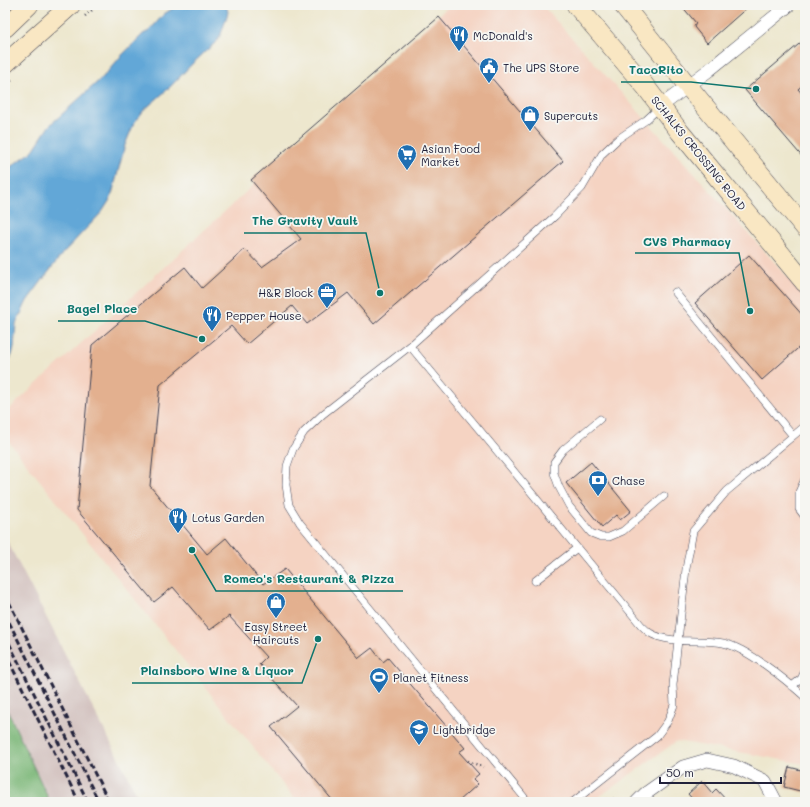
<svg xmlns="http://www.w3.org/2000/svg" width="810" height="807" font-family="Mali,sans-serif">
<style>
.built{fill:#f5d3c2}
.industrial{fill:#d1c0bd}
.forest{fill:#78b575;stroke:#4d6c58}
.water{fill:#62a7d7;stroke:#426489}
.building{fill:#e3b08f}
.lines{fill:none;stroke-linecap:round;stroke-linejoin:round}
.lane-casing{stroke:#404051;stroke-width:8}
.street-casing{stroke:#404051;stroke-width:14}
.secondary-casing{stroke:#404051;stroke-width:20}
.path{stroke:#404051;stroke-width:2.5;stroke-dasharray:1 3;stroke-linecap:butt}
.lane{stroke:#fff;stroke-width:7}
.street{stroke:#fff;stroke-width:13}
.secondary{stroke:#f9e7c3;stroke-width:19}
.rail{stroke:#22223b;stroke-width:3;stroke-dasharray:6 3;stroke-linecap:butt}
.labels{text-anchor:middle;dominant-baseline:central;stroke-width:3.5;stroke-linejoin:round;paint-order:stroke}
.poi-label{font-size:11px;fill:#22223b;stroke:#f6f6f2;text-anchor:start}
.street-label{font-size:11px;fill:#22223b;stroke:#f6f6f2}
.leader{fill:none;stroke:#0f766e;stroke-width:1.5}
.callout-dot{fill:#0f766e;stroke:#f6f6f2;stroke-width:1.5}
.callout-label{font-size:12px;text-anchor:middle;font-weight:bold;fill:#0f766e;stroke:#f6f6f2;stroke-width:3.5;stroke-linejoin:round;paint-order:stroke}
</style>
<rect width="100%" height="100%" fill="#f6f6f2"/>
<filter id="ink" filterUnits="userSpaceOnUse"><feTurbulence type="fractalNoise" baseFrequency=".025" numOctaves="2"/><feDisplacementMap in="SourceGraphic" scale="8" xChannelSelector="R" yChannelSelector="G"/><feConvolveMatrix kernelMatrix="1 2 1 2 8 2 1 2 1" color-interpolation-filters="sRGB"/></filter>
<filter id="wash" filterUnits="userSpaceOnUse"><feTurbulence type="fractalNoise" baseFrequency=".012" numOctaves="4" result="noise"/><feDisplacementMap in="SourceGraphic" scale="16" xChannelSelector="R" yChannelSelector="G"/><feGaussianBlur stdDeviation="0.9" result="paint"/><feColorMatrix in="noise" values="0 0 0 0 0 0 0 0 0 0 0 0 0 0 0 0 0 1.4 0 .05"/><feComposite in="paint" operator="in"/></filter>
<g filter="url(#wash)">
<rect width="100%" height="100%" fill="#ede7ce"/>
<path class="built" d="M450,5H542L805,296V764L677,741L592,802H297L5,437V413Z"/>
<path class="industrial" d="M5,537L96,714L141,802H50L5,705Z"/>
<path class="forest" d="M5,705L50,802H5Z"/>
<path class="water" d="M178,5H226L228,12L226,19L221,34L217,41L192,64L168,89L144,110L134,123L125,145L111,198L102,212L62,254L27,301L16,324L14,347L12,355L5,368V171L17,162L29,154L34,149L49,126L103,77L122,55L143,34L149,31L164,14Z"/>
<g id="blocks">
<path class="building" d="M681,5H750L707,43L694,27L696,23Z
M439,17L563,161L374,324L348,293L307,324L292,306L247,344L231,326L160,385L150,486L207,554L226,538L263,584L285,569L359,658L372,648L383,662L388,658L465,748L459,752L479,774L473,779L478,784L458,802H334L271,727L297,706L259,664L266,657L229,616L210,630L173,587L154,602L77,510L92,345L185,267L202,288L245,249L262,267L301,239L251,180Z
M805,39V83L798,89L805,97V160L745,90Z
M749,255L805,318V342L762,380L695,303Z
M591,462L631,511L620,520L616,515L602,527L566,483Z
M789,767L805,771L804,792L784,787Z
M702,781L712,793L716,789L728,802H695L688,794Z"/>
</g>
</g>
<g filter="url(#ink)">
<use href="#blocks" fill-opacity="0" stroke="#404051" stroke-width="1"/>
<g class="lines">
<g class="lane-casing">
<path id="lane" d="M675,292L793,436
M410,346L641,625C644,628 647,631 650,633C668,644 702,639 723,643C747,648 786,680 805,697
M600,419L563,450L554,462V473L559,487L569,506L591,533L601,537H609L623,531L664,496
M805,479L799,492V509L805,517
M535,581L577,548
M792,686L801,679L805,671
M528,802L300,523L289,505L286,485L287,466L293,449L304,432L323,414L410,346L555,216L582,188L602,154L618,139L646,120L660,107
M573,802L657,736L668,721L674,705L673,685L686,569L693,531L727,491L805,426"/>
</g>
<g class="street-casing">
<path id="street" d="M661,106L709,70L789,5
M637,802L645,794L683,767L707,760L734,766L765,781L776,802"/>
</g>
<g class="secondary-casing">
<path id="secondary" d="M576,5L645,86L680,132L805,283
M623,5L688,86L805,228
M5,28L29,5
M5,64L71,5"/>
</g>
<path class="path" d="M85,16L98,5
M5,86L12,80
M468,761L483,767
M611,802L615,798L618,802"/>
<use href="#lane" class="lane"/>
<use href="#street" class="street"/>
<use href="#secondary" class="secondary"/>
<path class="rail" d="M5,594L109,802
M5,614L99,802
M5,635L88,802
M5,653L79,802"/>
</g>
</g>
<defs>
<g id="restaurant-pin" transform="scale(1)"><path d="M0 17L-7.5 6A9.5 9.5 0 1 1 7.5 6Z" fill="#1f6fb2" stroke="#f6f6f2"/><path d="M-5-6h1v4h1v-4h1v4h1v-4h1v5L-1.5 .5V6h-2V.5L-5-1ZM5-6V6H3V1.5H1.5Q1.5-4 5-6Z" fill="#fff"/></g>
<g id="civic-pin" transform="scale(1)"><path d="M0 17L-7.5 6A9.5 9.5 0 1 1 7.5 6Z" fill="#1f6fb2" stroke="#f6f6f2"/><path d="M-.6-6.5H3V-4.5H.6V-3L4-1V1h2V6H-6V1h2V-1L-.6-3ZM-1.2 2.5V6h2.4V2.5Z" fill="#fff"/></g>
<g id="shop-pin" transform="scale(1)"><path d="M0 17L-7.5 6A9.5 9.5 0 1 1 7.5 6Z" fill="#1f6fb2" stroke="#f6f6f2"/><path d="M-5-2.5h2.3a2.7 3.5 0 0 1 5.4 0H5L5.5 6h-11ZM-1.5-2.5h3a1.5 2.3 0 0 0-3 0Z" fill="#fff"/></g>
<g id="supermarket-pin" transform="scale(1)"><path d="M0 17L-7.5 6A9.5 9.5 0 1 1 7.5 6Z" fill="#1f6fb2" stroke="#f6f6f2"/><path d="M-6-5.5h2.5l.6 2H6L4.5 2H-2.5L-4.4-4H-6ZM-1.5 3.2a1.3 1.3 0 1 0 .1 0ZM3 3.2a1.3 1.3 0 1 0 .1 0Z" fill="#fff"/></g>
<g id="office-pin" transform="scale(1)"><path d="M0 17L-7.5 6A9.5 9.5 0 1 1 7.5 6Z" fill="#1f6fb2" stroke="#f6f6f2"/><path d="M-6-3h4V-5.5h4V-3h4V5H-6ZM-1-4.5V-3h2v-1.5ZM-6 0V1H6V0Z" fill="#fff"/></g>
<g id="bank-pin" transform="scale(1)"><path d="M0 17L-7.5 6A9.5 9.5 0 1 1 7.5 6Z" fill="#1f6fb2" stroke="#f6f6f2"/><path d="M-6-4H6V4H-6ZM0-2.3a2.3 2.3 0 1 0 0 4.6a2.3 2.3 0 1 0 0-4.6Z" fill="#fff"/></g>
<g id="stadium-pin" transform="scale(1)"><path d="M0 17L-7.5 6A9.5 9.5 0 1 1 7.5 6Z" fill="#1f6fb2" stroke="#f6f6f2"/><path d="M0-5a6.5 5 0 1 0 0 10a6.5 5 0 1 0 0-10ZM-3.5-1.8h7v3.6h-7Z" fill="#fff"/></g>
<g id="school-pin" transform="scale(1)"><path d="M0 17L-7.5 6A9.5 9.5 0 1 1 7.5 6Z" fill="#1f6fb2" stroke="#f6f6f2"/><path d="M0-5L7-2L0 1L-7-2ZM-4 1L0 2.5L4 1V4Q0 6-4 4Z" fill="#fff"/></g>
</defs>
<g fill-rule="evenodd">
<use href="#restaurant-pin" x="459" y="35"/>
<use href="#civic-pin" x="489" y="67"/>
<use href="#shop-pin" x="530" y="115"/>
<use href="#supermarket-pin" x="407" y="154"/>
<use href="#office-pin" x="327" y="292"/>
<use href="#restaurant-pin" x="212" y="315"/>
<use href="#bank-pin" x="598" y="480"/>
<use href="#restaurant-pin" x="178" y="517"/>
<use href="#shop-pin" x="276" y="602"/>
<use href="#stadium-pin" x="379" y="677"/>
<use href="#school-pin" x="419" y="729"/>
</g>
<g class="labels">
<g class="poi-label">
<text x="473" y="35">McDonald's</text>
<text x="503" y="67">The UPS Store</text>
<text x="544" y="115">Supercuts</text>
<text x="421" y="148">Asian Food<tspan x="421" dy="13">Market</tspan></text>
<text x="313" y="292" text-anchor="end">H&amp;R Block</text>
<text x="226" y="315">Pepper House</text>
<text x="612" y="480">Chase</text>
<text x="192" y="517">Lotus Garden</text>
<text x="276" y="626" text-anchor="middle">Easy Street<tspan x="276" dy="13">Haircuts</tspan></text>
<text x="393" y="677">Planet Fitness</text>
<text x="433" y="729">Lightbridge</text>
</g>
<g class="street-label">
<text transform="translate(699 153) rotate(51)">SCHALKS CROSSING ROAD</text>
</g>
</g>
<path class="leader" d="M756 89L691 82H621M380 293L366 233H244M750 311L739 253H635M202 339L145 321H58M192 550L216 591H403M318 639L302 683H132"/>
<g class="callout-dot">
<circle cx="756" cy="89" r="4"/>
<circle cx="380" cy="293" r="4"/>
<circle cx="750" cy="311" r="4"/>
<circle cx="202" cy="339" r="4"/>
<circle cx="192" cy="550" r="4"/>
<circle cx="318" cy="639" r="4"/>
</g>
<g class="callout-label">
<text x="656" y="74">TacoRito</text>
<text x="305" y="225">The Gravity Vault</text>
<text x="687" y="246">CVS Pharmacy</text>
<text x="102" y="313">Bagel Place</text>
<text x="309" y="583">Romeo's Restaurant &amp; Pizza</text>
<text x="217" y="675">Plainsboro Wine &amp; Liquor</text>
</g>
<rect width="810" height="807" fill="none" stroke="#f6f6f2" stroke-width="20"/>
<path d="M660 777v6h121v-6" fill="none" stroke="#22223b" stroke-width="2"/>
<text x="666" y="777" font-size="12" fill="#22223b" stroke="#f6f6f2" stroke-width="3" paint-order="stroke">50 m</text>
</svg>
